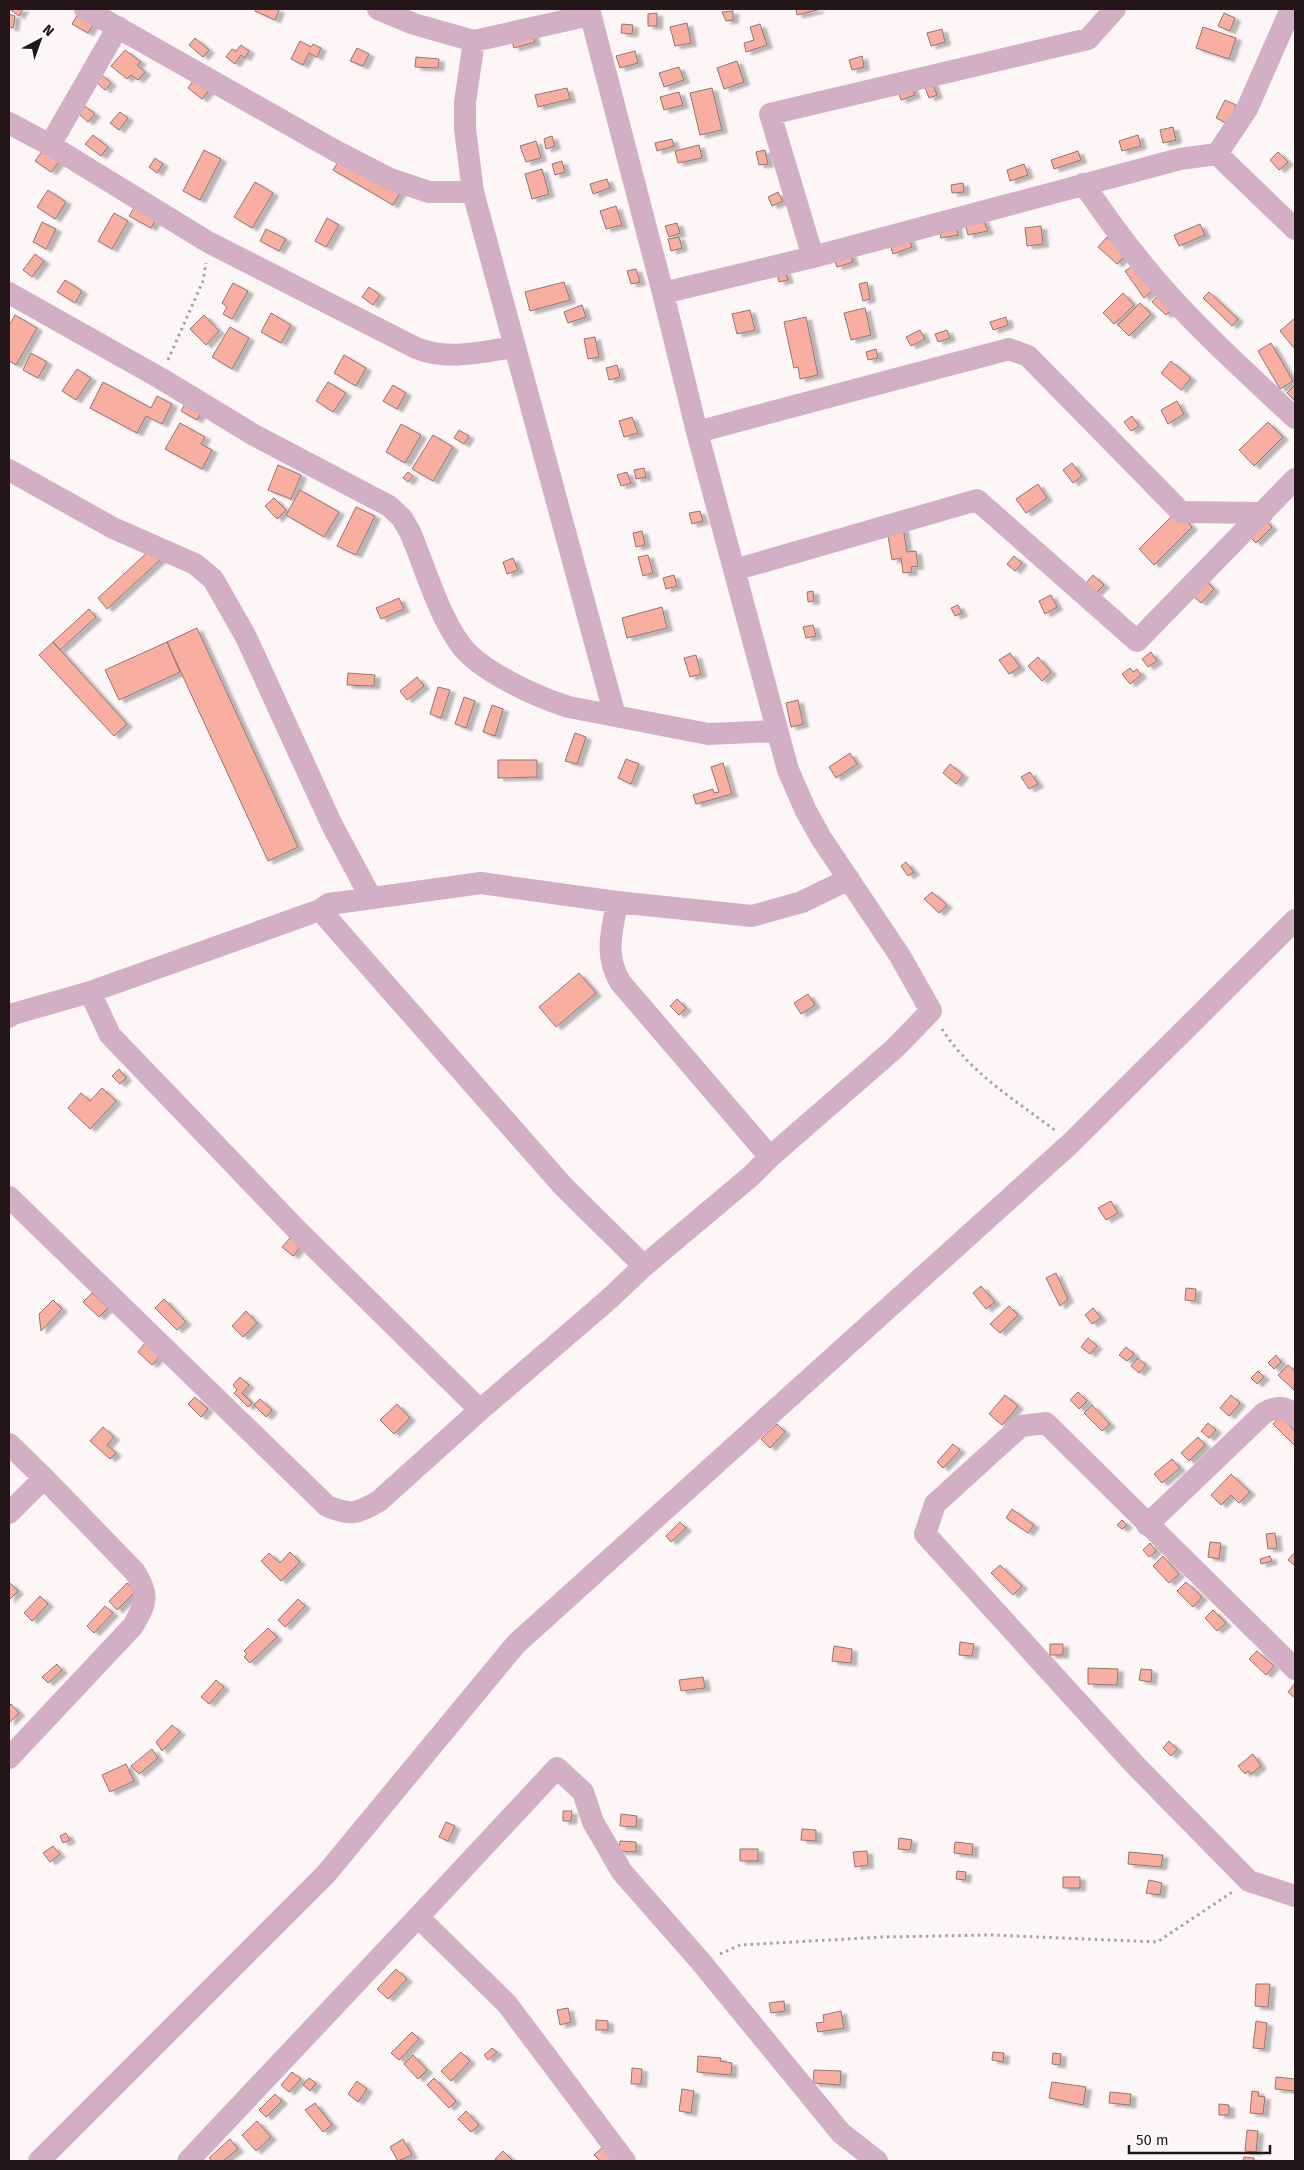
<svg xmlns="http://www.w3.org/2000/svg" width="1304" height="2170" font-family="'Fira Sans',sans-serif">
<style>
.building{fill:#f8afa1;stroke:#93756f;filter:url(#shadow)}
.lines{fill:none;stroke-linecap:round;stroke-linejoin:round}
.path{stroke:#a89fa1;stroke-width:3;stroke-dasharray:2.5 4;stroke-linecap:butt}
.minor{stroke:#d3afc5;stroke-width:22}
</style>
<defs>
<filter id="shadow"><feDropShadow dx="5.5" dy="3" stdDeviation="1" flood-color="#0004"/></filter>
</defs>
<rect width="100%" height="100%" fill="#fdf6f7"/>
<path class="building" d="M9,9H23L19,16Z
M256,9H277L279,10L275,20L255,11Z
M796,9H818V10L797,15Z
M733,11V20L726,21L722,12Z
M79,12L95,21L88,33L72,24Z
M657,13V26H648V14Z
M1224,13L1235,18L1230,31L1218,26Z
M9,14L15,16L13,28L9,27Z
M687,23L691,43L675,46L670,27Z
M622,24L633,25L632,34L621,33Z
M760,24L767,45L746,52L744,43L754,40L750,27Z
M1203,27L1236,38L1229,59L1196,48Z
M942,29L945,42L931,46L927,33Z
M532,32L535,42L514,48L511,38Z
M195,38L209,50L203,57L189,45Z
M300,41L311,47L313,44L321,48L317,57L309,53L303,65L291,59Z
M241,45L249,51L245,58L241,55L235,64L226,57L232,49L236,51Z
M357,48L369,54L363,66L350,61Z
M125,50L141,62L137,65L145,72L138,80L131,75L127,79L111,66Z
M635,51L638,63L620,68L616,56Z
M862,56L864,67L852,70L849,60Z
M416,57L439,59L438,68L415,67Z
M737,61L744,82L724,89L717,68Z
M679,67L684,80L664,87L659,73Z
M101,74L111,83L105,90L95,81Z
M196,77L211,88L202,99L188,88Z
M931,79L937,95L929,98L923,82Z
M910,83L915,95L901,100L897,88Z
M567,88L570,99L538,107L535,95Z
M712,88L722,130L700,135L690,93Z
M679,92L683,105L664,110L660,97Z
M1225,100L1236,105L1228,124L1216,118Z
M85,106L95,114L88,122L79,114Z
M120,112L128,118L119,130L110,123Z
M1173,127L1176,140L1163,143L1160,130Z
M93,135L108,147L101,156L85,144Z
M1138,135L1141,146L1122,151L1119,141Z
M552,136L555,146L546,149L544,139Z
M672,139L674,146L657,151L655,143Z
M536,141L541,158L526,162L520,146Z
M699,145L702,158L678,163L675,151Z
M43,150L59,162L51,172L35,161Z
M204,150L221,159L200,200L183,191Z
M765,150L768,164L759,165L756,152Z
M1078,151L1081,160L1054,169L1051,160Z
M1278,152L1288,162L1279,170L1270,160Z
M155,158L163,164L157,173L149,167Z
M340,159L401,191L393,205L333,170Z
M562,161L565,172L555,175L552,164Z
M1024,164L1028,175L1010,181L1007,170Z
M542,169L549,194L532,199L525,174Z
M607,179L610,188L593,194L590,184Z
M255,182L273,193L252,228L234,217Z
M963,183L964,192L952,193L951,185Z
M48,190L66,202L55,219L37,207Z
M778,192L783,201L772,206L768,197Z
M137,203L158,216L151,228L129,216Z
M616,206L622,225L606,229L600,211Z
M114,213L128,221L112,249L98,241Z
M327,218L339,225L326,247L315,241Z
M983,219L988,231L968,235L965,224Z
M42,222L56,229L46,249L33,242Z
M677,223L680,233L669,237L665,226Z
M1200,224L1205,235L1179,246L1174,235Z
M956,225L958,235L941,238L939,229Z
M1041,226L1043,244L1027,246L1025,228Z
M266,229L286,239L279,251L260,241Z
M908,236L912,247L893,254L889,242Z
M679,237L682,248L671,251L668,239Z
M1107,237L1126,255L1117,264L1098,247Z
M850,253L853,262L837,267L834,258Z
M35,254L44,261L32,277L23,270Z
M1134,265L1153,290L1144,298L1125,271Z
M636,269L640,282L631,284L627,271Z
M785,271L788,280L779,282L777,273Z
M65,280L82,291L75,303L57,292Z
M564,282L570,300L530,311L525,292Z
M867,282L870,299L863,301L859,284Z
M233,283L248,291L232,319L223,314L227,307L222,303Z
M369,287L380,295L373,305L362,297Z
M1209,292L1238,319L1232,326L1203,298Z
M1123,293L1134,305L1114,324L1103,313Z
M1159,294L1173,308L1166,315L1152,302Z
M1140,303L1151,314L1129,336L1118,325Z
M582,305L586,317L568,323L564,312Z
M865,308L871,335L851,340L844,313Z
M750,310L755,330L737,334L732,314Z
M271,313L291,325L281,343L261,332Z
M15,315L37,328L16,365L9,361V326Z
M204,315L219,331L206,345L190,329Z
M806,317L818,375L800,379L798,367L794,368L784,322Z
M1006,317L1008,325L993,330L990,322Z
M1295,318V347L1294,348L1280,331Z
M230,327L249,338L232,369L212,357Z
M920,330L925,339L911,346L906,337Z
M947,330L950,338L938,342L935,334Z
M595,337L599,357L588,359L584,339Z
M1271,343L1293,381L1280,389L1258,351Z
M876,349L878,358L868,360L866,352Z
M31,353L47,362L38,378L23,370Z
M344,355L366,368L356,386L334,373Z
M1171,361L1191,378L1181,390L1161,373Z
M617,365L620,377L609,380L606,368Z
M77,369L91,378L76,400L62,391Z
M103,382L151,408L157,396L172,404L162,424L146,416L137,433L90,408Z
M328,382L346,393L333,412L316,401Z
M393,385L406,393L397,409L383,401Z
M1295,385V401L1287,393Z
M1177,401L1184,414L1168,424L1161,410Z
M186,402L202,411L197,420L181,411Z
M1132,416L1139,426L1131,431L1124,422Z
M632,417L638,433L624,437L619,421Z
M1268,422L1283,437L1254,466L1239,450Z
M180,423L205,437L201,444L212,450L202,469L165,449Z
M401,424L421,435L405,463L386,452Z
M459,430L469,436L464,444L454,438Z
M433,435L453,447L433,481L412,469Z
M1072,463L1082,476L1073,483L1063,470Z
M278,465L301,475L291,499L268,490Z
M644,468L646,477L636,479L634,470Z
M408,472L413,476L408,482L403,478Z
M627,472L631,483L621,486L617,475Z
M1038,484L1047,498L1026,513L1016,499Z
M300,490L339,512L324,537L286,515Z
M274,498L286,510L277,519L265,506Z
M356,507L375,516L356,555L337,546Z
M700,511L703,521L692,524L689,513Z
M1177,511L1192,527L1154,565L1139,549Z
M1263,518L1272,527L1256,543L1247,534Z
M903,527L907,552L916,551L918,566L911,567L912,572L903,573L901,558L892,560L887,530Z
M642,531L645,545L636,547L633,533Z
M151,549L161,559L107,609L98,598Z
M648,555L653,573L643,576L638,557Z
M1014,556L1022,563L1015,571L1007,564Z
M513,558L518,570L507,574L503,562Z
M674,575L677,586L666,589L663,578Z
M1093,575L1104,585L1096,593L1085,584Z
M1204,579L1214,589L1201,603L1190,593Z
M813,591L814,601L808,602L807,592Z
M1051,595L1057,607L1045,614L1039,601Z
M399,598L404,609L381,619L376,608Z
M958,605L962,613L955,616L951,608Z
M662,607L667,628L627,638L622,618Z
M89,609L96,617L60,650L53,642Z
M813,625L816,636L806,638L803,627Z
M197,628L298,847L268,861L167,642Z
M53,642L127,724L114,736L39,655Z
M167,642L180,672L119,700L105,670Z
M1151,652L1157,661L1148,667L1142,659Z
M1010,653L1020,667L1009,674L999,660Z
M696,655L701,674L690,677L684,658Z
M1038,657L1051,672L1042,681L1028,666Z
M1130,668L1133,672L1137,669L1141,675L1130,684L1122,674Z
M348,673L375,675L374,686L347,685Z
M417,677L424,686L407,700L400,691Z
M438,687L450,690L441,718L430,714Z
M464,697L475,701L466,728L455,724Z
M798,700L803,724L791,727L786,703Z
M492,705L503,709L495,736L483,732Z
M575,733L586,737L577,764L565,761Z
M850,753L857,764L836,778L829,767Z
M626,759L639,764L631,784L618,778Z
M498,760H537V777L498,778Z
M723,763L732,794L696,804L693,795L713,789L714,793L719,792L711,767Z
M950,764L963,775L956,784L943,773Z
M1030,772L1038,784L1029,789L1021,777Z
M906,862L914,872L908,876L901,866Z
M932,892L947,905L939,913L924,899Z
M579,973L596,993L556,1027L539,1007Z
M808,994L815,1005L801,1014L794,1003Z
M677,999L686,1008L679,1015L670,1006Z
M119,1069L126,1078L120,1084L112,1076Z
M102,1088L116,1101L90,1129L68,1108L81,1093L90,1101Z
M1111,1201L1118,1213L1106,1220L1098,1208Z
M290,1238L300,1247L293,1256L282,1247Z
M1056,1273L1068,1299L1060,1306L1046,1278Z
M981,1286L995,1302L986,1309L973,1293Z
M1186,1288L1196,1289L1195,1301L1185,1300Z
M92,1293L108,1308L99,1317L83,1302Z
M164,1299L186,1322L177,1330L155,1308Z
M53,1300L62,1309L41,1331L39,1314Z
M1009,1306L1018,1315L1000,1333L990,1324Z
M1093,1308L1101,1318L1092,1324L1085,1315Z
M246,1311L257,1323L243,1337L232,1326Z
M1088,1338L1097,1346L1090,1354L1081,1347Z
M145,1343L160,1356L152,1365L138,1352Z
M1126,1347L1134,1354L1127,1361L1119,1355Z
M1276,1355L1281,1362L1274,1369L1268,1363Z
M1138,1358L1146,1365L1139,1373L1131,1366Z
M1288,1365L1295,1371L1294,1390L1278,1375Z
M1258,1371L1264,1377L1257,1384L1251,1378Z
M240,1377L249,1385L242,1393L252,1403L248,1407L234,1393L237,1390L233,1385Z
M1078,1392L1087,1401L1079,1409L1070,1400Z
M1005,1395L1018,1406L1002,1425L989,1414Z
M1231,1395L1240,1403L1229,1416L1220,1408Z
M195,1397L208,1409L201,1417L188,1404Z
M260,1399L272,1410L266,1417L254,1405Z
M397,1404L410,1418L394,1434L380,1420Z
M1092,1405L1110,1424L1102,1431L1084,1413Z
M1280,1416L1295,1431V1446L1273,1424Z
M1208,1423L1216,1430L1209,1438L1201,1431Z
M777,1424L785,1432L770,1448L761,1439Z
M103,1427L114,1437L107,1445L116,1453L110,1459L90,1441Z
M1198,1437L1205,1445L1189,1461L1181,1453Z
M953,1444L960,1450L943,1468L937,1462Z
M1172,1459L1180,1468L1162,1483L1154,1474Z
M1231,1474L1250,1492L1239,1503L1231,1495L1221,1505L1211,1495Z
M1012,1509L1034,1525L1028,1533L1006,1518Z
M1122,1520L1127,1525L1122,1529L1117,1525Z
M680,1522L686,1528L671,1542L666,1536Z
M1275,1533L1277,1548L1268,1549L1266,1534Z
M1210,1542L1221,1543L1219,1559L1208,1557Z
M1150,1543L1156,1551L1149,1557L1143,1550Z
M290,1552L300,1562L281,1581L261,1561L269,1553L280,1563Z
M1295,1552V1566L1288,1560Z
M1163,1556L1179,1574L1169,1583L1153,1566Z
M1270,1556L1272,1561L1261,1564L1260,1559Z
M1000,1565L1022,1586L1013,1595L991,1573Z
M9,1582L18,1591L9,1600Z
M1186,1582L1202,1597L1193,1607L1177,1591Z
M127,1583L136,1591L117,1610L109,1601Z
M40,1596L48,1604L32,1621L24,1613Z
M298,1599L305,1606L285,1627L278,1620Z
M105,1606L113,1613L94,1633L87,1626Z
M1213,1610L1226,1623L1217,1631L1205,1618Z
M268,1628L277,1637L250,1663L244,1657L247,1654L244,1651Z
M960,1642L974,1644L972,1656L959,1655Z
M1050,1644H1063V1655H1050Z
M834,1646L852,1649L851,1663L832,1661Z
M1257,1651L1274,1666L1266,1675L1249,1659Z
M57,1664L62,1670L48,1683L42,1677Z
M1088,1668L1118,1669L1117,1685L1088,1684Z
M1141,1669L1152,1670L1151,1682L1139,1680Z
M703,1677L705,1688L681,1691L679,1680Z
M216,1680L224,1687L209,1704L201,1697Z
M1295,1683V1698L1288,1692Z
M11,1704L19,1713L9,1723V1706Z
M172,1725L180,1732L162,1751L156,1742Z
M1169,1741L1177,1749L1171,1756L1163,1748Z
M152,1749L158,1758L139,1774L131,1766Z
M1253,1754L1261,1766L1251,1774L1248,1771L1245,1774L1238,1766Z
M126,1764L134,1781L110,1792L102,1775Z
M563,1811H572L571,1821H563Z
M621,1814L637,1816L636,1827L620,1826Z
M446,1822L455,1826L448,1841L439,1837Z
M802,1829L816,1830V1841L801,1840Z
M66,1833L70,1840L63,1843L60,1836Z
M899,1838L912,1840L910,1850L898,1849Z
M620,1841L636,1842V1852L619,1851Z
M955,1842L973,1844L972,1855L954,1853Z
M53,1846L60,1854L50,1862L43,1853Z
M740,1849H758V1861H740Z
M867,1851L868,1865L855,1867L853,1852Z
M1129,1852L1163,1855L1161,1867L1128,1864Z
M957,1871L966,1872L965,1880L956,1879Z
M1063,1877H1080V1888H1063Z
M1149,1880L1162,1883L1160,1895L1146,1893Z
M396,1969L407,1979L388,1999L377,1989Z
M1256,1984H1270L1268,2007L1255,2006Z
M784,2001L785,2011L771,2013L769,2003Z
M568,2008L571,2022L560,2025L557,2010Z
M841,2011L844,2028L818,2032L816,2023L824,2022L823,2015Z
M596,2020L608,2021V2030H596Z
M1256,2021L1267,2023L1264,2049L1253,2048Z
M412,2032L419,2039L399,2060L391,2053Z
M492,2048L497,2052L488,2060L484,2055Z
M461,2052L470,2061L451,2081L441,2071Z
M993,2052L1004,2053L1003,2062L992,2060Z
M1053,2053L1061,2054L1060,2065L1052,2064Z
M413,2055L427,2070L418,2079L404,2064Z
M698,2056L721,2058L720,2061L732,2063L731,2075L697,2072Z
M632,2068L642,2069L641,2084H631Z
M814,2070L841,2071L840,2085L813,2083Z
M292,2072L301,2079L289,2092L281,2085Z
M1276,2077L1295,2079V2091L1275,2089Z
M309,2078L316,2083L310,2091L303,2085Z
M434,2078L456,2101L449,2108L427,2085Z
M357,2081L367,2089L358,2102L348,2094Z
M1052,2082L1086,2087L1083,2105L1049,2098Z
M682,2089L694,2091L691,2113L679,2111Z
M1252,2091L1259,2092L1258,2096L1265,2097L1263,2114L1250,2113Z
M1110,2092L1131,2094L1130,2105L1109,2103Z
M275,2094L282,2101L266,2117L259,2110Z
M315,2103L332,2125L323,2132L305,2110Z
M1219,2104L1229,2105V2115H1219Z
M466,2111L479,2125L471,2132L458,2119Z
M257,2121L271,2137L256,2151L242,2135Z
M1247,2130L1258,2131L1256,2152L1245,2151Z
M230,2139L238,2149L223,2161H212L209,2158Z
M403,2139L412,2155L398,2161L390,2147Z
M602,2148L615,2161H600L594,2155Z
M503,2151L513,2161H498L495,2159Z
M1244,2157L1254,2158V2161H1243Z"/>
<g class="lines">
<path class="path" d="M168,360L203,281L206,263
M942,1029C970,1073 1015,1100 1056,1131
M720,1954L740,1945L882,1937L991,1935L1157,1942L1234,1891"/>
<path class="minor" d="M85,9L334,150L390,179L429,192H473
M378,9L414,24L474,41L590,15
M589,9L663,293L697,432L788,770L806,811L821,838L900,956L931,1011L894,1049L770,1157L751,1176L644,1266
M474,41L465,102V129L473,192L615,716
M9,123L50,145L208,242L416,348C448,361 481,352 514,347
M50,145L118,27
M1217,154L1295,229
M1083,184C1100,207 1115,230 1133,252C1180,313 1239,366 1295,418
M813,257L770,114L1088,39L1115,9
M9,293L160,378L254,435L389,506L402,518L410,532C425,567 438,614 460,644C479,671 537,697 569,707L708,734L777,731
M663,293L813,257L1180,159L1217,154L1247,109L1291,9
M697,432L1009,349L1028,356L1181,512L1263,513
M9,470L113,528L195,564L213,579L246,637L332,825L371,898
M734,570L977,500L1137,641L1295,479
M617,902C612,932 604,954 620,982L770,1157
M90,992L110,1035L298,1231L480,1410
M9,1017L13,1014L90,992L320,910L329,904L481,883L617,902L752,916L802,902L849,879
M9,1197L327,1506C351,1516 357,1514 379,1501L480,1410L608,1300L644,1266L563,1186L320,910
M9,1444L44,1478L9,1513
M1147,1525L1264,1413C1277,1406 1285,1405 1295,1416
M1295,1669L1046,1423L1021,1426L935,1504L925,1534L1136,1766L1249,1881L1295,1896
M9,1758L133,1626C147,1601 149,1597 135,1572L44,1478
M418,1917L557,1768L583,1792L593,1822L622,1872L701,1962L841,2133L877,2161
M39,2161L326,1874L516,1644L1071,1143L1295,920
M188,2161L418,1917L507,2004L625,2161"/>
</g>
<rect width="1304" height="2170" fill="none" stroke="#221619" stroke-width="20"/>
<g transform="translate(40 40) rotate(41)" stroke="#ffffff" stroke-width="4" paint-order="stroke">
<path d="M0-4L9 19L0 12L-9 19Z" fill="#221619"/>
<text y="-8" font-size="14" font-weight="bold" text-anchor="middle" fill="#221619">N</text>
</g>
<path d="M1129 2145v8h141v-8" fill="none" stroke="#221619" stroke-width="2.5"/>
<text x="1136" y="2145" font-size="15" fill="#221619" stroke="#ffffff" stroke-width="4" paint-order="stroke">50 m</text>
</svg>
